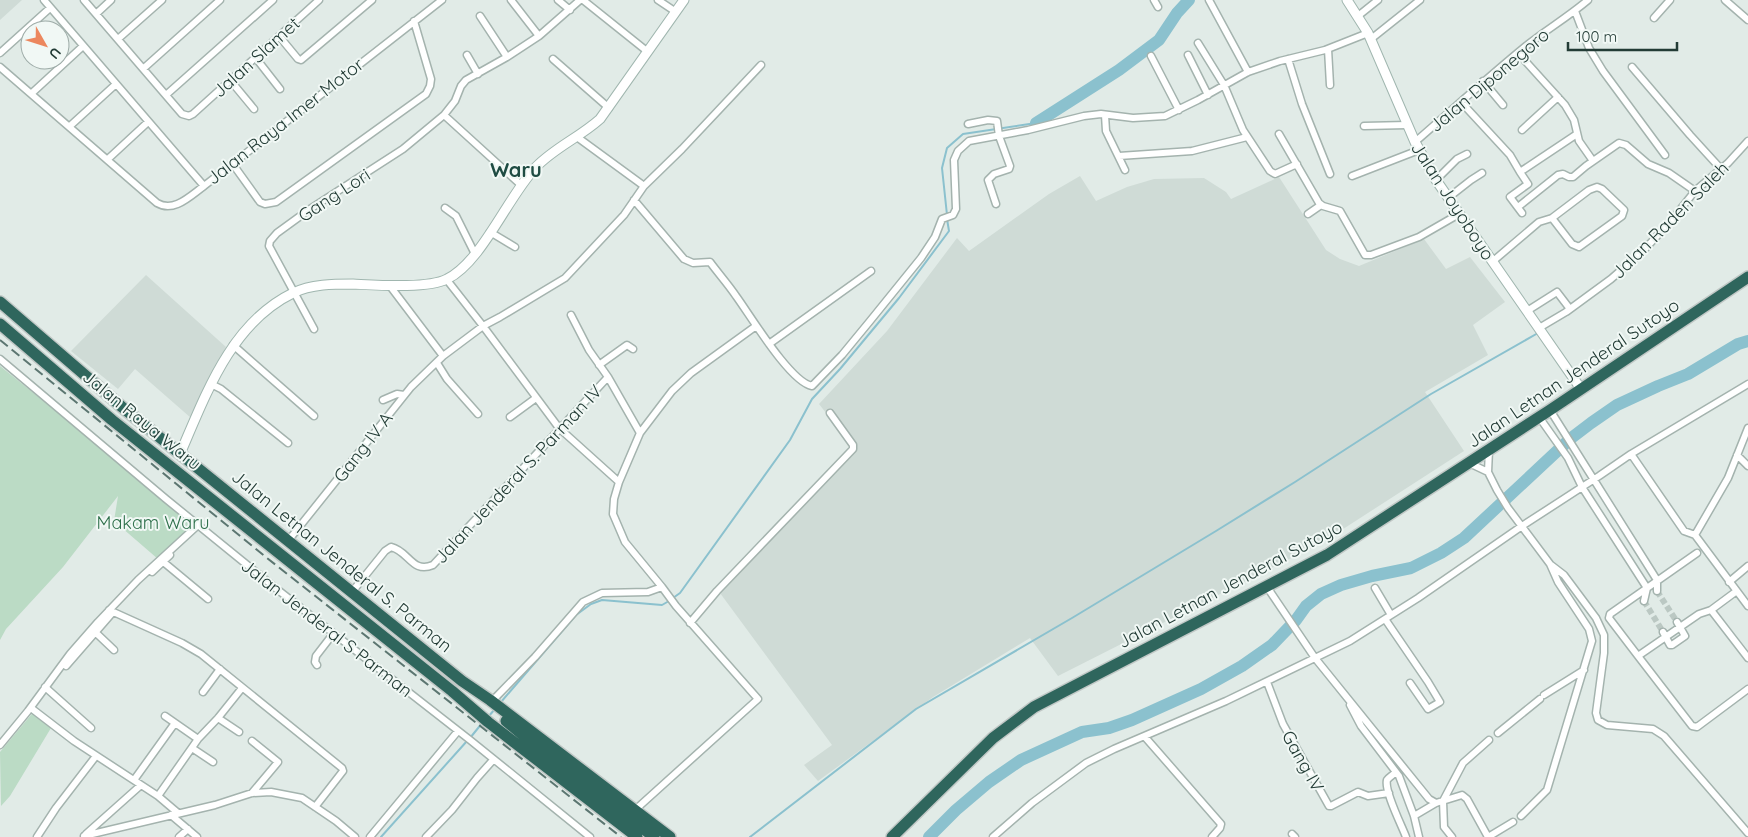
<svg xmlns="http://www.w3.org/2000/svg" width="1748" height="837" font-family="Quicksand,sans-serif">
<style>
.built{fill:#cfdbd6}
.green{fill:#bbdbc5}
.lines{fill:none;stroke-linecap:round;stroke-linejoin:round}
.stream{stroke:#8bc1ce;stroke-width:2}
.river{stroke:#8bc1ce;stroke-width:12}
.street-tunnel{stroke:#bbc8c3;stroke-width:6;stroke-dasharray:6 3;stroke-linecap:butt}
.street-casing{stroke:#a4b3ae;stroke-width:9}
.secondary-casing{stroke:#a0b6af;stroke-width:11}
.highway-casing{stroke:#c1c8c6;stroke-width:14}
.street{stroke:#fff;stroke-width:6}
.secondary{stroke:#fff;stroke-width:9}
.highway{stroke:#2f665d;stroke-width:11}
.rail{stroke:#5c7671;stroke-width:2;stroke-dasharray:10 5;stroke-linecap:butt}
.labels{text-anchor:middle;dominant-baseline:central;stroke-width:4;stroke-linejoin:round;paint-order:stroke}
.street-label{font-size:18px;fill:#223b35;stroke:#f1f8f5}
.park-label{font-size:18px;fill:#2e704b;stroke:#f1f8f5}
.quarter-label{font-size:20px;font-weight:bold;fill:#1f4c43;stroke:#f1f8f5}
</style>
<rect width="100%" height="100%" fill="#e1ebe7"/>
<path class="built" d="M0,0H22L0,20Z
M1080,176L1096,201L1127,187L1154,179L1204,178L1226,192L1231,199L1279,177L1326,250L1340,259L1359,266L1424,239L1446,269L1470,257L1505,302L1473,325L1488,355L1425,392L1464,451L1323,542L1058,676L1030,638L933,697L818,781L804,765L832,745L720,593L855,450L819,404L887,331L957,238L969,251L1049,194Z
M146,275L226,347L191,418L135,369L118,389L71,351Z"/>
<path class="green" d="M0,366L197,525L158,559L114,521L118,496L63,567L6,629L0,640Z
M36,709L54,723L10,796L1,806L0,752Z"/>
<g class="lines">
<path class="stream" d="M947,215L942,168L947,148L963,134L1036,123
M673,598L680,593L790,440L812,399L840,369L899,298L949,231L947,219
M501,702L576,615L591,604L602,600L662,605L669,601
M488,717L495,709
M470,738L483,722
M381,837L467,741
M750,837L916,709L1072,618L1216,531L1295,482L1431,394L1538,333"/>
<path class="river" d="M1036,123L1119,70L1159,40L1177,13L1189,0
M929,837L956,810L989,782L1021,760L1082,732L1109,728L1132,720L1201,689L1242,666L1272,645L1296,620L1306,606L1321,594L1341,585L1372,576L1411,568L1441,553L1464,538L1570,439L1591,423L1617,405L1658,386L1688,374L1738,344L1748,341"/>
<path class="street-tunnel" d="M1657,591L1677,622
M1644,601L1663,632"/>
<g class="street-casing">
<path id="street" d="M44,0L204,186
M84,0L182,114L189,116L193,114L319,0
M511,0L539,36
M558,0L570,10
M583,0L648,52
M658,0L676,12
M1154,0L1158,7
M1209,0L1248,72
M1725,0L1748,20
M1575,11L1589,48L1603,71L1665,155
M96,14L111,0
M480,16L507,57
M1358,16L1378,0
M1654,18L1670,0
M279,36L298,59L301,60L372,0
M118,39L162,0
M1371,39L1420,0
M1198,43L1224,85L1243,130L1270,171L1275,174L1297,164
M1328,49L1330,85
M0,53L50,8
M1518,53L1565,105L1574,120L1579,141L1593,161
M467,55L478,74
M1188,55L1208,95
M1151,56L1179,110
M255,57L280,89
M553,59L609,108
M1288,59L1302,104L1330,174
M0,67L157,203C174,213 190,196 204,186L442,0
M1632,67L1690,135L1721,169
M144,68L220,0
M230,80L254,109
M1483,81L1503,105
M32,93L83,46
M166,95L273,0
M1461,102L1510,155L1520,172
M444,115L521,185
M1105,115L1106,131L1125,170
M968,124L988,120L997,121L999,136L1010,166L1009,169L994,174L988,180L996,204
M70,126L116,84
M1364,126L1407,125
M1522,130L1558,97
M1279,134L1319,203L1323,206L1340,211L1365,255H1371L1419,237L1459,214
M577,137L644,186
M1415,142C1452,110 1488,77 1526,46C1546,30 1568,17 1588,0
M1119,156L1192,151L1247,137
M108,159L148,122
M232,163L260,202L265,204L276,202L426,94L430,86L431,79L414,21
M1352,176L1419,150
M1436,180L1457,159L1467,154
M1448,198L1471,180L1482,173
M634,200L684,259L693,263L710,262C718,273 728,284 736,296C750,315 790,382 812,386L842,355L870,321L921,258L935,237L942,219L953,215L956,209L954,160L958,151L969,141L1028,130L1084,116L1101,114L1133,118L1165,116L1198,100L1248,72L1280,61L1325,50L1368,33
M1518,207L1558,175L1563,174L1569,177H1573L1586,166L1619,143L1626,145L1648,164L1669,173L1695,191
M445,208L456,216L475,254
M1522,213L1510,197L1528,184L1520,172L1577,134
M1308,214L1321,205
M490,232L515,247
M1492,262L1539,222L1552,218L1572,244L1579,247L1622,216L1624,210L1602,189L1597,187L1589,190L1552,218
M447,280L483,326L559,428L619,482
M390,286L443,356
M1527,311L1557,292L1570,309
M1539,328L1566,312L1611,279L1643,251L1671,221L1695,191L1728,163L1748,141
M314,329L269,246L270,241L277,233L310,209L403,149L444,115L455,101L461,86L466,80L507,57L539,36L580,0
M769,344L871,271
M233,345L314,416
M0,359L166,499L278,590L470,740L590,837
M437,363L447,379L478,414
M599,365L627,345L633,349
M608,377L640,433
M211,384L221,389L288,443
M383,400L397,394L404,395
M1550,410L1657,580V591
M510,417L536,398
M1539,417L1568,458L1582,487L1647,588L1644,601
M1489,450L1488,472L1497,490L1508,508L1550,564L1558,582L1589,629L1592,641L1547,790L1521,816
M1631,454L1684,531L1695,535L1748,606
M1737,455L1748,466
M1469,463L1488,472
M1695,535L1728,478L1748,428
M288,541L411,387L443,356L483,326L500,317L565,278L624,215L644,186L682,149L761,65
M161,560L208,599
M1551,565L1564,575L1596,618L1604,635V653L1596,713L1598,720L1607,725L1653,729L1664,736L1748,833
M152,572L170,555
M1729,582L1748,566
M1267,587L1315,658L1429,799L1436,803
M1375,588L1391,615
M352,592L385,551L391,547C409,551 412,574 433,565L608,377L589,350L571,315
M109,610L182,643L201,654L342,768L343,771L315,807
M1711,610L1734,593
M1385,619L1428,682L1440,702L1428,709L1410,683
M690,623L717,591L853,449V445L830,413
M93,630L114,650
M1663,632L1670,645H1672L1685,636L1677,622
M1638,656L1609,618L1610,614L1697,553
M1748,658L1711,610L1699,614L1638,656L1692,726L1697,727L1748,689
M317,665L315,662L316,656L333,634
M66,666L113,612
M1267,682L1283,724L1329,806H1331L1358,792L1368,796L1389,793
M45,687L91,728
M203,692L220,669
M1544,695L1584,670
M496,697L535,657L583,602L602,593L648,592L662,587
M1350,705L1361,726L1399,776L1414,816L1419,837
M31,708L74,741L158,796L178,813
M165,716L198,739
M218,718L239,732
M1498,733L1540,699
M1145,737L1221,824L1220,828L1212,837
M0,745L28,711L70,654L98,622L138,580L198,525
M192,748L213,762
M1396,772C1393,775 1389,777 1387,780C1384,791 1402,826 1406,837
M134,780L175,723
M252,793L278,762L252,741
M158,796L198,739L218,718L242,688
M635,810L758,699L676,606L662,587L625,542L613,514L614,499L619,482L640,433L672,391L691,373L756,326
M171,815L197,837
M1414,816L1436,803L1462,795L1467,799L1488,837L1513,822
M86,834L141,785
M1292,834L1295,837
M84,836L215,805L252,793L271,792L302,798L336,821L355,837
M37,837L56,808L96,756
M179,837L188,829
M370,837L458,731
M426,837L452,810L477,778L493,760
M993,837L1032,803L1086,763L1114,749L1226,701L1350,641L1418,598L1522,526L1599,476L1631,454L1748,384
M1452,837L1444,827L1443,801L1463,763L1489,740"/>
</g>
<g class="secondary-casing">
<path id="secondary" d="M1347,0L1368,33L1415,142L1436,180L1581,389
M180,454C206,394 231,323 293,293C311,284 334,284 353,284C375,285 428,289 447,279C482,262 508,196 536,167C554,148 580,137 600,119L684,0"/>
</g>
<g class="highway-casing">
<path id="highway" d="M0,302L122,407L462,681L490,700L670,837
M0,324L112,420L452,691L488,722L637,837
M506,721L542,751L654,837
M892,837L993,738L1034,707L1327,555L1550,410L1748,277"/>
</g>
<use href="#street" class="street"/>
<use href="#secondary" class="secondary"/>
<use href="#highway" class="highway"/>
<path class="rail" d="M0,340L267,558L621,837"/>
</g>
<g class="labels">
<g class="street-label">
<text transform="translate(256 57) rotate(-42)">Jalan Slamet</text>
<text transform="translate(1489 80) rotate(-40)">Jalan Diponegoro</text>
<text transform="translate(285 121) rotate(-38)">Jalan Raya Imer Motor</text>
<text transform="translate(334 195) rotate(-33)">Gang Lori</text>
<text transform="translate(1453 201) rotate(57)">Jalan Joyoboyo</text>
<text transform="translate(1670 220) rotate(-45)">Jalan Raden Saleh</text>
<text transform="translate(1573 373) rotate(-34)">Jalan Letnan Jenderal Sutoyo</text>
<text transform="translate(142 420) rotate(39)">Jalan Raya Waru</text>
<text transform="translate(363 447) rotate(-52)">Gang IV A</text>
<text transform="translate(518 474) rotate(-47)">Jalan Jenderal S. Parman IV</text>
<text transform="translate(342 561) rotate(39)">Jalan Letnan Jenderal S. Parman</text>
<text transform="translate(1230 584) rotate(-28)">Jalan Letnan Jenderal Sutoyo</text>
<text transform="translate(327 628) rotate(38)">Jalan Jenderal S Parman</text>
<text transform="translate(1303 761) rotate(61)">Gang IV</text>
</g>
<g class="park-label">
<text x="153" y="522">Makam Waru</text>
</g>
<g class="quarter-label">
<text x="516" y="169">Waru</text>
</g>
</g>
<g transform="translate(45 45) rotate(129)"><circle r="24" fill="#f1f8f5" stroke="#9eaca8"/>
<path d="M0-4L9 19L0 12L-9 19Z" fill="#ec875e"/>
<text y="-8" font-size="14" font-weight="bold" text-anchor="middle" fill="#223b35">U</text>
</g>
<path d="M1568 42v8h109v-8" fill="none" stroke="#223b35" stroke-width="2.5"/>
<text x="1576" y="42" font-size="15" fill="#223b35" stroke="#f1f8f5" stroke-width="4" paint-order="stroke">100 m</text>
</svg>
